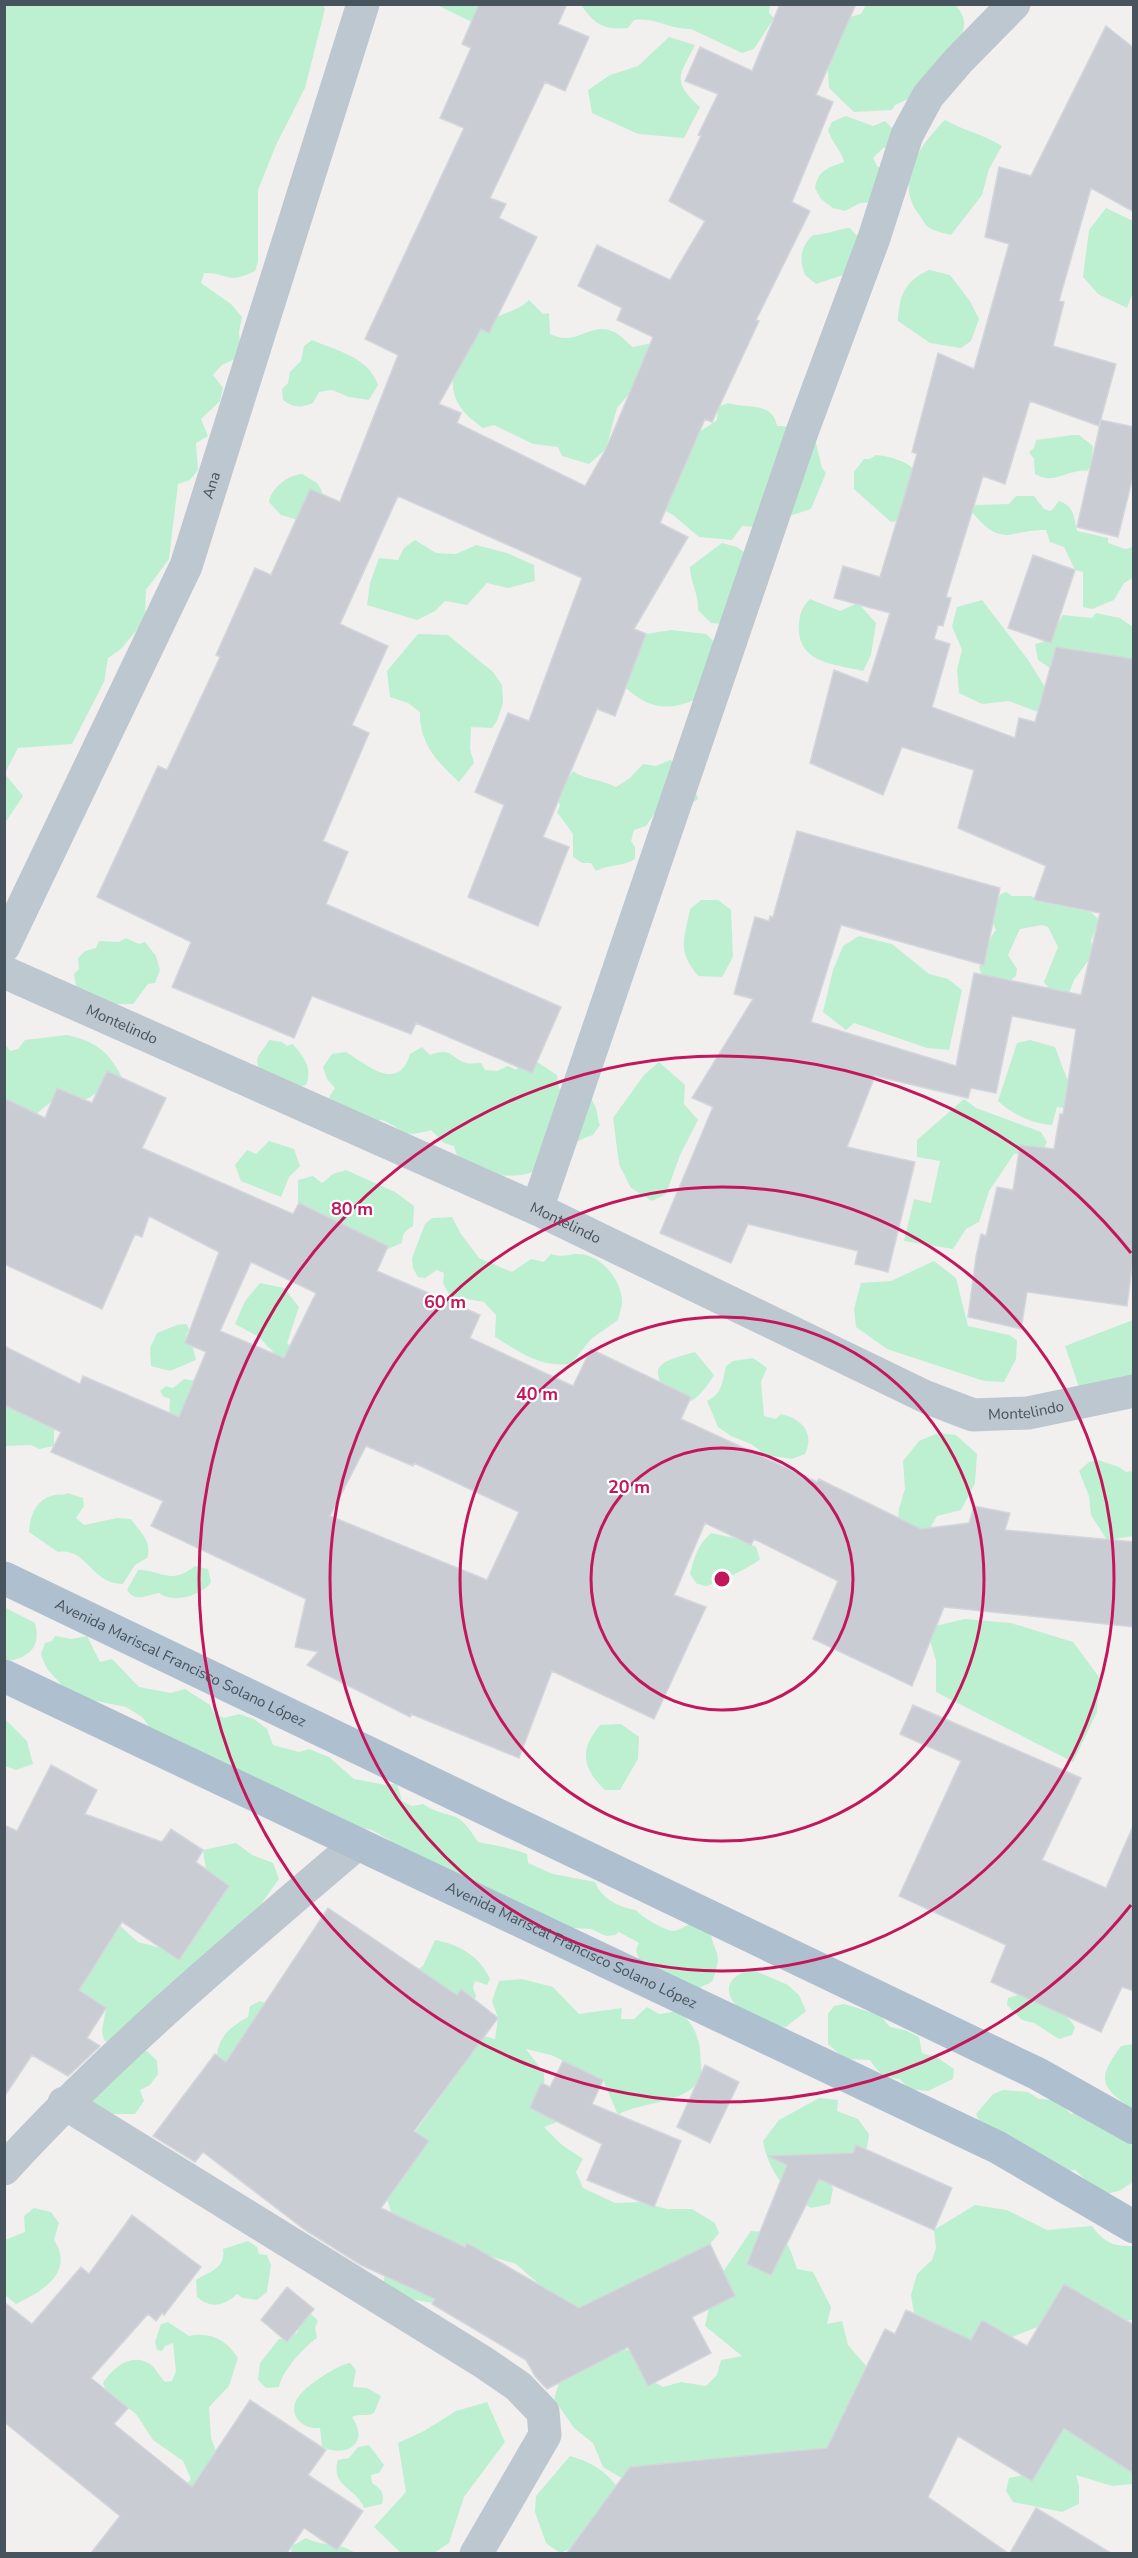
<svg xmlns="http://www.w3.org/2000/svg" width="1138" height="2558" font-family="'Nunito Sans',sans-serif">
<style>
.green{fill:#bdf0d1}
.building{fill:#c9ccd2;stroke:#d3d6db;stroke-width:1.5;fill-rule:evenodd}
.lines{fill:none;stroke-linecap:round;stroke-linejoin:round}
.minor{stroke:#bdc7cf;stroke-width:33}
.major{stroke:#aebfcf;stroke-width:33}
.ring{fill:none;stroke:#c2185b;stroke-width:3}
.labels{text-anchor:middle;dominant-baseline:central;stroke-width:4.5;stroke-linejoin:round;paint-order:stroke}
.street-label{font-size:15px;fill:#47535d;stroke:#fff}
.centre{fill:#c2185b;stroke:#fff;stroke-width:3}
.ring-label{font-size:18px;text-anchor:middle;font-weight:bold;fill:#c2185b;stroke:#fff;stroke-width:4.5;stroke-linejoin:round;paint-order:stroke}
</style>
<rect width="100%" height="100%" fill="#f2efef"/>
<path class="green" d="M5,5H323L325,9L305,88L276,145L258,190V261L255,271C226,285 230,273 204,273L201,283L231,304L242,317L239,332L241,356L222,365L213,375L223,388L220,401L201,419L208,436L196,443L198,470L190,480L178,484L169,559L146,590L145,620L121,649L108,658L104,682L72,744L18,748L5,773Z
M437,5H504L480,26Z
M581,5H770L769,13L774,18L754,49L742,53L691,29C671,30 655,17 634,20L628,28C604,30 595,25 581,5Z
M866,5H955C970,19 966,39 948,47L942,72L913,97L895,105L892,110L854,112L829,88L827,57L847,18L861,14Z
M669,37L695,45C679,77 671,80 700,107L684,138L638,134L592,113L588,90L610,75L638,66Z
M846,116L873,126L885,121L895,131L890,147L883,148L873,158L877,166L884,169L875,202L860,203L845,211L833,208L821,199L815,188C818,170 828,168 844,162C842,151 832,143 828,130L832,122Z
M945,120C964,131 984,134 1002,146L989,169L982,195L951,235C944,233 933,231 928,227C924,224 921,216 917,212C895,179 921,144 945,120Z
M1106,208L1133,221V292L1127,308L1098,294L1083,277L1089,230Z
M850,228L856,235L869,238L849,273L816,284L805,275C799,260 800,247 813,235C826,235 836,229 850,228Z
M929,270L950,275L970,301L979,319L971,341L961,348L930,343L898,321C899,295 905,281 929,270Z
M529,300L543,314L549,313L550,334C576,348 591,320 614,332C621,335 627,343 633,347L648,344L660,349L638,383L617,408L606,449L589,464L562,456L558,447L533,444L494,425L483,428C450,406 444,382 465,349C469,342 474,332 481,326C496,314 518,312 529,300Z
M312,340C335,350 369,357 378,385L369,400L349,397L332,390L319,392L313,403C301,408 293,408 283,400L282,389L288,383L290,372L301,361L304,346Z
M728,403C746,409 773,401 777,426C794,426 803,433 816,443L822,468L826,473L811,509L755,527L742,526L732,540L699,537L673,515L653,504L692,437L717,420L718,407Z
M1073,435H1079L1093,446L1091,466L1087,471C1067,469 1054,486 1035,474L1034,459L1029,452L1034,448L1036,440Z
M876,455C893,457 905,460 918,473L899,521L891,522L854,489V472L864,459H870Z
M302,474L317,483L322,491L319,507L301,521L281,515L269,502C271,488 288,475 302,474Z
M1016,496H1034L1044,509L1051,511L1059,501C1074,506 1074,517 1077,531L1108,538V543L1125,549L1133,547V578L1124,583L1114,600L1092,609L1083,607V572L1075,570L1064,547L1050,542L1046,530C1008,530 1003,549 972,512L975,505L1009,504Z
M415,540L436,553L456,554L476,545L507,553L534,565L535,581L508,588L487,583L467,605L445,601L435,611L417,620L367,605L370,583L379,558L398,560L404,548Z
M722,543L737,547L748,555L723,624L711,623L698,610C699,594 690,582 690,567Z
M810,599L840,611L858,603L876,623L871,655L863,671C833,664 796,663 799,624C800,613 802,607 810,599Z
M982,600L1029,661L1067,723L1009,701L982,704L959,693L957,670L962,650L952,626L957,607Z
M1096,613L1120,618L1133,627V658L1050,668L1038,660L1035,644L1046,641L1063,615L1092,618Z
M671,630L706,634L718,645L701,697C671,711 651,711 626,688L646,634Z
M418,634L448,635L493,672L502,685L503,703L497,721L492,728L471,727L470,749L474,763L459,782C437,762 419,743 420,712L408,703L390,697L387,671Z
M670,760L688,769L698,799L687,807L654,814L646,826L634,830L631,841L635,847V859C622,867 609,864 596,871L591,863H582L573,857V834L557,812L560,806L557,796L573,771C585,780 601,779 616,787L630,778L643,764L656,766Z
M5,774L23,796L5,823H4Z
M1006,892L1012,896H1031L1041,902L1091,912L1099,920L1091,941L1094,953L1074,980L1068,996L1050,990L1044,982L1058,947L1048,927L1042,925L1020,929L1008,955L1017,969L1016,976L1011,980L989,982L982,975L979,967C989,956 986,941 996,930L989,915L1001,894Z
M701,900H718L731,910L733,957L722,977L698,976C677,950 684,941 690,909Z
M859,936L892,944L929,974L948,979L962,990L949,1050L927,1048L854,1023L846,1030L823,1012L833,970L843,946Z
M126,938L139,944L145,942L156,956L160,970L155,983L148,984L133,1004H115L76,986L74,974L79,969L78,958L85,951L96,948L99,941L119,942Z
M67,1035C95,1041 110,1052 122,1078L85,1100L78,1097L51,1102L36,1114L5,1113L4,1043L10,1051L18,1049L25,1040Z
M269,1040L282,1042L287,1046L293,1044C304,1057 313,1068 306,1085L299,1087L263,1076C251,1055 260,1057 269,1040Z
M1030,1040L1055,1047L1067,1079L1109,1088L1106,1115L1057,1107L1052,1125C1032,1124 1012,1114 998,1101L1017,1043Z
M422,1047L430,1055C452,1047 449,1057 466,1063C470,1064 477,1063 481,1063L485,1070L497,1071L508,1066L516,1070L523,1060L531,1058L557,1075L559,1089L568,1086C578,1091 591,1094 595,1106C598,1112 597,1119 600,1125L593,1135C571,1141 557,1160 537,1170C516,1181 484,1173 462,1171L454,1146L444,1143L431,1130C400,1139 406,1130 382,1120L376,1121L329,1105V1097L335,1088L327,1079L323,1067L332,1054L346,1052C366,1064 398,1094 410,1054Z
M659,1062L685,1085L684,1104L698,1120L680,1155L666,1194L652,1201L631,1188L619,1164L613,1118L644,1075Z
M964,1099L976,1108L1041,1132L1047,1142L1041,1154H1014L989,1191L979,1222L966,1229L953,1249L904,1241L914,1199L931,1203L940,1161L917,1157V1140Z
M269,1141L294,1149L300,1166L289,1177L281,1197L241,1181L235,1165L247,1150L256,1154Z
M346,1170L395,1192L414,1206L413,1226C405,1231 402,1234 402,1243L376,1254L298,1212V1180L313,1176L322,1183L333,1174Z
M452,1217L461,1234L479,1258L512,1272L531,1259L544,1262L551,1254C565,1258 567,1254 578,1254C601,1254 622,1280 622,1302C622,1308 619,1315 618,1320L591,1339L571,1364C538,1367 522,1353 495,1337L496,1315L484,1302L450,1296L443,1283L444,1273L437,1270L425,1278L418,1277L413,1268L412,1258L425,1224L432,1218Z
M934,1261L956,1278L968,1326L1009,1335L1017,1340L1016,1359L1004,1382L984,1381L887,1349L856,1327L854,1309L861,1283L891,1281Z
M260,1283L284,1288L299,1307L287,1343L320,1367L355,1407L276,1355L259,1337L235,1324L245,1301Z
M1133,1320V1378L1081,1393L1065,1346Z
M187,1324L189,1330L186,1335L191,1340L196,1360L170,1371L151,1366L150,1348L157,1333L177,1325Z
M695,1352L714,1375C704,1391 696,1402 677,1407C649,1369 649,1364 695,1352Z
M753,1358L767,1368L761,1382L764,1416L776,1419L781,1414C802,1419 815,1433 805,1454L792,1459L766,1455L751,1444L731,1436L718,1427L707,1401C723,1393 722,1382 726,1366L733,1361Z
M184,1379L202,1382L238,1411L169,1418L170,1399L163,1396L160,1391L166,1386L173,1388Z
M5,1398L54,1422V1446L39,1449L31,1445L5,1446Z
M938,1433L956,1435L977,1454L975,1483L961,1510L937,1516L925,1537L897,1534L899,1508L905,1489L903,1461L919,1441Z
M1098,1460L1119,1467L1126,1472L1133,1471V1536L1107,1540L1091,1515L1089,1496L1079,1471L1089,1462Z
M68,1493L83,1498L84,1506L76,1518L84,1525L117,1518L131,1519C140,1533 153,1541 147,1558L135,1565L123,1584C92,1585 87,1547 58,1552L29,1532C30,1516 35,1500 54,1495C59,1494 62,1496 68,1493Z
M711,1533L739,1539L756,1547L760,1559C755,1565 714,1585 706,1586C703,1586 700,1584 697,1584L690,1574C694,1557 698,1545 711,1533Z
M195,1566L208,1569L211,1582C202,1596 172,1604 159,1593C147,1595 135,1603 127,1590L138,1570C164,1570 169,1586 195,1566Z
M4,1607L35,1623C42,1649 27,1658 5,1662Z
M965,1619L1011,1623L1073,1642L1099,1677L1097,1712L1073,1762L936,1692V1660L926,1628Z
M55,1636L71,1639L87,1636L100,1662L112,1659L139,1687L171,1693L185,1689L210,1705L214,1713L224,1718L239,1714L254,1719L267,1729L273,1745L299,1752L309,1749L329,1757L354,1779L386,1785L397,1783L402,1801L412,1806L423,1804C453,1823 455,1804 478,1842C495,1845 511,1848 527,1854L528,1863L553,1874L595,1882C602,1899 618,1907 636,1910C640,1916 667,1932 674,1931C681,1930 690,1923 697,1920L711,1933C712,1948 722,1953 716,1969C714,1973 715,1979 711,1982C707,1985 702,1986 698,1989L640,1962L636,1950L639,1943L619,1932L615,1935L606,1936L591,1929L572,1928L422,1859L372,1830L352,1826L158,1739L142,1717L126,1707L72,1696L48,1670L43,1660L41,1654L45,1643L52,1641Z
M4,1718L27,1741L33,1764L16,1770L5,1766Z
M621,1724L639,1737L638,1759L620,1790H605C582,1768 579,1750 600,1725Z
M236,1843L252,1855L273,1863L279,1879L254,1914L112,2046L104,2040L102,2031L106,2008L11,1941L119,1925L138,1942L161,1948L179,1960L228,1886L206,1870L203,1850Z
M435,1940C458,1944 480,1956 490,1979L487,1985L475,1981L473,1988L476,1996L473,2004L404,1993L415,1971L423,1966Z
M753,1970L788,1985L799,1995L806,2011L786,2027C772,2025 745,2016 735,2004C720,1986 735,1972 753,1970Z
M522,1979L553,1987L579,2014L622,2008L621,2019H634L647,2007L659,2014L678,2011C690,2019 699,2035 700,2050C700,2057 702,2066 701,2073C696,2104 639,2101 618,2115L603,2080L551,2055L526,2049L544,2073L545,2098L556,2105L557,2122L544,2127L562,2145L583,2159L576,2172L583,2188L615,2203L641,2202L667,2209H692L715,2223L719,2233L702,2254L576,2311L541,2286L516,2264L490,2256L455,2303C430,2304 403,2301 383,2284L395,2225L387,2199L417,2150L415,2132L484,2036L495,2039L498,2018L492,2001L499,1981Z
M1018,1995C1039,2000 1063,2008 1075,2027L1072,2035L1059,2039L1034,2023L1022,2020L1007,2005L1008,1998Z
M260,2001L278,2008L215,2076C216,2045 219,2033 248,2017L250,2006Z
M844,2004L880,2015L890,2027L905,2030L919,2037L922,2053L938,2058L954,2069L953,2079L928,2091L909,2089L900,2079C885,2078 878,2073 870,2060L845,2059L828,2044V2014L834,2006Z
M1133,2044V2110C1102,2087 1095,2081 1121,2046Z
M126,2049L147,2051L157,2061L158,2074L150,2085L140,2090L144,2101L135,2114H104L86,2097Z
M1003,2090L1028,2092L1039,2099L1057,2100L1071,2114L1077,2112L1128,2141L1133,2148V2182L1119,2191L1101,2195L1075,2170L1065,2171L985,2133L976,2114L993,2094Z
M819,2098L838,2100L837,2111L858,2119L869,2134C867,2164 852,2163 827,2173L833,2189L830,2204L811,2208C786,2194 768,2170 763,2141L779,2120Z
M975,2205L1007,2210L1047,2230L1092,2226C1103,2242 1114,2247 1133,2246V2320L1050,2322L1012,2337L970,2342L926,2329L914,2313L911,2295L917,2274L932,2260L936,2248L934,2230Z
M34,2208L51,2212L59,2223L54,2240C75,2272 43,2291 16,2304L5,2295V2240L25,2232L24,2216Z
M751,2231C784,2233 787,2237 797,2269L813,2272L831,2307L827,2324L842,2321L848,2345L867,2367L841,2456L708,2469L688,2461L656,2479L635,2486L603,2467L593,2443L574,2428L554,2399L564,2366L612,2345L640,2354L643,2376L663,2387L681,2382L706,2386L717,2375L721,2360L742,2356L705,2326L714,2285Z
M248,2241L257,2247L259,2254L267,2255L271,2265L267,2292L257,2300L243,2298L237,2294C224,2306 211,2309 197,2297L196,2280C209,2271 226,2269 223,2249Z
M310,2313L318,2321L315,2328L317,2338C304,2347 282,2371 279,2387L266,2388L258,2380L260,2363L279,2339H285L297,2333L304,2318Z
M168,2322L189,2336C210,2331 227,2340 238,2358L229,2386L209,2407L211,2438L221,2463L215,2474L173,2499L191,2479L183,2461L153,2440L136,2414L106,2391L103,2383C113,2367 132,2352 150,2364C156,2368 160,2377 165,2382L172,2381L176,2371L173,2343L165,2346L162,2351L157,2350L155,2342L161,2324Z
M350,2363L356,2370L353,2387L367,2388L381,2396L374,2413C366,2417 360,2413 352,2417C370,2443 347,2458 322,2447L320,2428C301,2430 286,2413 299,2396C307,2385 337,2365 350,2363Z
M487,2402L505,2442L464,2497L449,2543L434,2553H401L374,2527L406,2492L398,2443L424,2431L456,2411Z
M1072,2421L1133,2444V2484L1112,2486L1076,2475L1079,2486V2504L1062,2512L1013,2502L1006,2491L1009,2478L1023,2475Z
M369,2445L384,2465L379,2473L371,2475L372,2483C381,2489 385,2493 382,2504L364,2508C356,2487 330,2487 338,2460L349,2458L358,2447Z
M570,2456C596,2463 613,2476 625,2500L572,2548L560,2553L546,2543L535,2512L536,2496Z
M306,2538C323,2547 341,2542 355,2553L291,2554L292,2546Z"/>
<path class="building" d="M479,4H567L558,24L589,37L565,91L545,82L490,198L506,204L499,218L537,237L489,333L481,329L439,404L461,413L457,423L585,486L606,449L653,337L617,320L622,308L578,286L597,245L670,280L705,221L669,201L701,136L698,135L718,94L685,81L700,47L752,71L780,4H856L816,95L833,102L792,202L810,211L756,320L759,321L712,422L705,419L660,523L688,537L634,629L646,634L615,716L597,709L543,837L569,847L538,926L468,897L504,805L475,792L508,713L529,721L582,578L398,496L340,624L388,646L352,725L369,733L323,841L348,852L326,904L561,1007L532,1073L416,1023L411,1034L312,996L294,1038L172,987L191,942L97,897L158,766L167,770L220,657L216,655L255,568L271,575L310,489L340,502L398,355L365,339L464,128L440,118L471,48L462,44Z
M1106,26L1134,48V212L1091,188L1059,301L1064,302L1053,346L1116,364L1099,426L1030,401L1005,484L983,476L946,597L951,598L943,626L938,625L934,639L950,644L932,707L1015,738L1019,718L1035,722L1056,647L1134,659V1251L1127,1306L1027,1292L1021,1329L968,1317L976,1257L981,1234L986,1236L997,1187L1013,1190L1020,1145L1054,1149L1060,1114H1063L1076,1029L1012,1016L996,1093L971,1088L968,1098L875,1076L847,1147L915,1162L888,1272L855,1264L858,1251L748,1224L731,1263L660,1233L713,1107L692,1098L753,999L734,994L755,917L769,921L770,916L773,917L797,831L1000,888L984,965L841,925L811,1022L956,1066L974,973L1081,995L1100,913L1034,900L1046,866L958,828L974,770L902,747L883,795L810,763L834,670L868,683L890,613L834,598L843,566L880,577L917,454L912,452L938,353L974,369L1009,244L985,237L999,167L1031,176Z
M1101,420L1134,427V472L1118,537L1077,527Z
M1033,555L1075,570L1051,643L1008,628Z
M107,1071L166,1098L142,1148L293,1214L299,1203L388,1246L377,1271L480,1315L470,1338L573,1386L591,1349L691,1397L681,1419L817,1482L819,1479L921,1529L969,1523L974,1506L1010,1513L1005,1530L1134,1542V1627L944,1607L912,1686L813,1639L838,1581L754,1539L751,1545L705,1523L674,1595L706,1607L654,1719L552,1671L519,1758L411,1714L410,1717L307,1665L318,1652L295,1647L306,1599L151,1526L163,1501L51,1452L61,1432L4,1405V1346L80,1384L83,1376L179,1417L206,1352L185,1343L219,1252L149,1216L142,1237L135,1234L102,1309L4,1264V1098L45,1118L57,1088L92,1103ZM251,1262L316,1293L284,1358L220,1331ZM366,1446L413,1466L414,1463L519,1512L487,1580L330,1516Z
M913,1705L1081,1778L1042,1860L1106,1888L1134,1824V1991L1122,1987L1101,2032L991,1982L1006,1945L899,1896L961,1761L900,1734Z
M51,1765L97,1790L85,1814L162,1842L171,1829L203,1850L196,1862L229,1886L179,1960L122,1922L79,1990L106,2008L87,2038L100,2046L68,2076L32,2055L4,2097V1825L17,1831Z
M328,1908L457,1995L461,1989L498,2018L414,2131L429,2141L381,2208L465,2247L467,2243L579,2308L710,2244L735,2296L692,2317L711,2353L648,2386L628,2347L547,2389L535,2376L526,2360L432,2304L435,2299L361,2265L305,2230L203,2152L195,2162L153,2136L215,2054L226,2062Z
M563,2061L603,2080L592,2104L681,2141L654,2207L587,2180L602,2144L530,2108L541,2083L550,2087Z
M705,2065L739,2082L710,2143L677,2127Z
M856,2145L952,2188L934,2230L819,2179L771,2275L747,2264L787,2165L768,2156L853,2153Z
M132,2215L201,2267L164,2315L162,2313L156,2321L148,2314L91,2378L128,2408L114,2424L192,2487L250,2400L326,2450L308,2475L363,2511L337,2550L304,2528L287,2553H91L120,2516L4,2422V2302L32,2324L81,2267L89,2274Z
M1064,2284L1134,2325V2474L1064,2428L1032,2481L958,2436L928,2497L1008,2553H567L630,2467L827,2448L885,2329L895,2334L906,2310L971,2340L982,2320L1027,2346Z
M287,2287L314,2309L287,2342L261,2320Z
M1036,2508L1111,2553H1010Z"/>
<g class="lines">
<g class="minor">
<path id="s1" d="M4,946L186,566L363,4"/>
<path id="s2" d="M4,972L537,1209L926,1397L973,1415L1028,1413L1134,1391"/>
<path d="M537,1209L802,432L874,238L907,135L928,96L959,60L1014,4"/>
<path d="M64,2103L483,2362L518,2386L543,2412L545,2435L476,2554"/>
<path d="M4,2169C112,2051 235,1948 357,1844"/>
</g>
<g class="major">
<path id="s3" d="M4,1578L1038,2074L1134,2128"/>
<path id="s4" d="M4,1676L997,2147L1134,2227"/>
</g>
</g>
<g class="ring">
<circle cx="722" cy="1579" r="131"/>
<circle cx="722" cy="1579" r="262"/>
<circle cx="722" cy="1579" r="392"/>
<path d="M1131 1905A523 523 0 1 1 1131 1253"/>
</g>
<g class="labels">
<g class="street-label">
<text stroke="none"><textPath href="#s1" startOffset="506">Ana</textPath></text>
<text stroke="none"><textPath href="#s2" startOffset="129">Montelindo</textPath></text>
<text stroke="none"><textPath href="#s2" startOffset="615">Montelindo</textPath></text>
<text stroke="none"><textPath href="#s2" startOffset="1119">Montelindo</textPath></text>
<text stroke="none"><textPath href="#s3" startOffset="196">Avenida Mariscal Francisco Solano López</textPath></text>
<text stroke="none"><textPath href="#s4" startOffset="628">Avenida Mariscal Francisco Solano López</textPath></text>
</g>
</g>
<circle cx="722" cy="1579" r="9" class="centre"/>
<g class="ring-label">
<text x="352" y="1215">80 m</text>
<text x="445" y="1308">60 m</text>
<text x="537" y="1400">40 m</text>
<text x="629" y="1493">20 m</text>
</g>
<rect width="1138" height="2558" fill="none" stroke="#47535d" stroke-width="12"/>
</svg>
